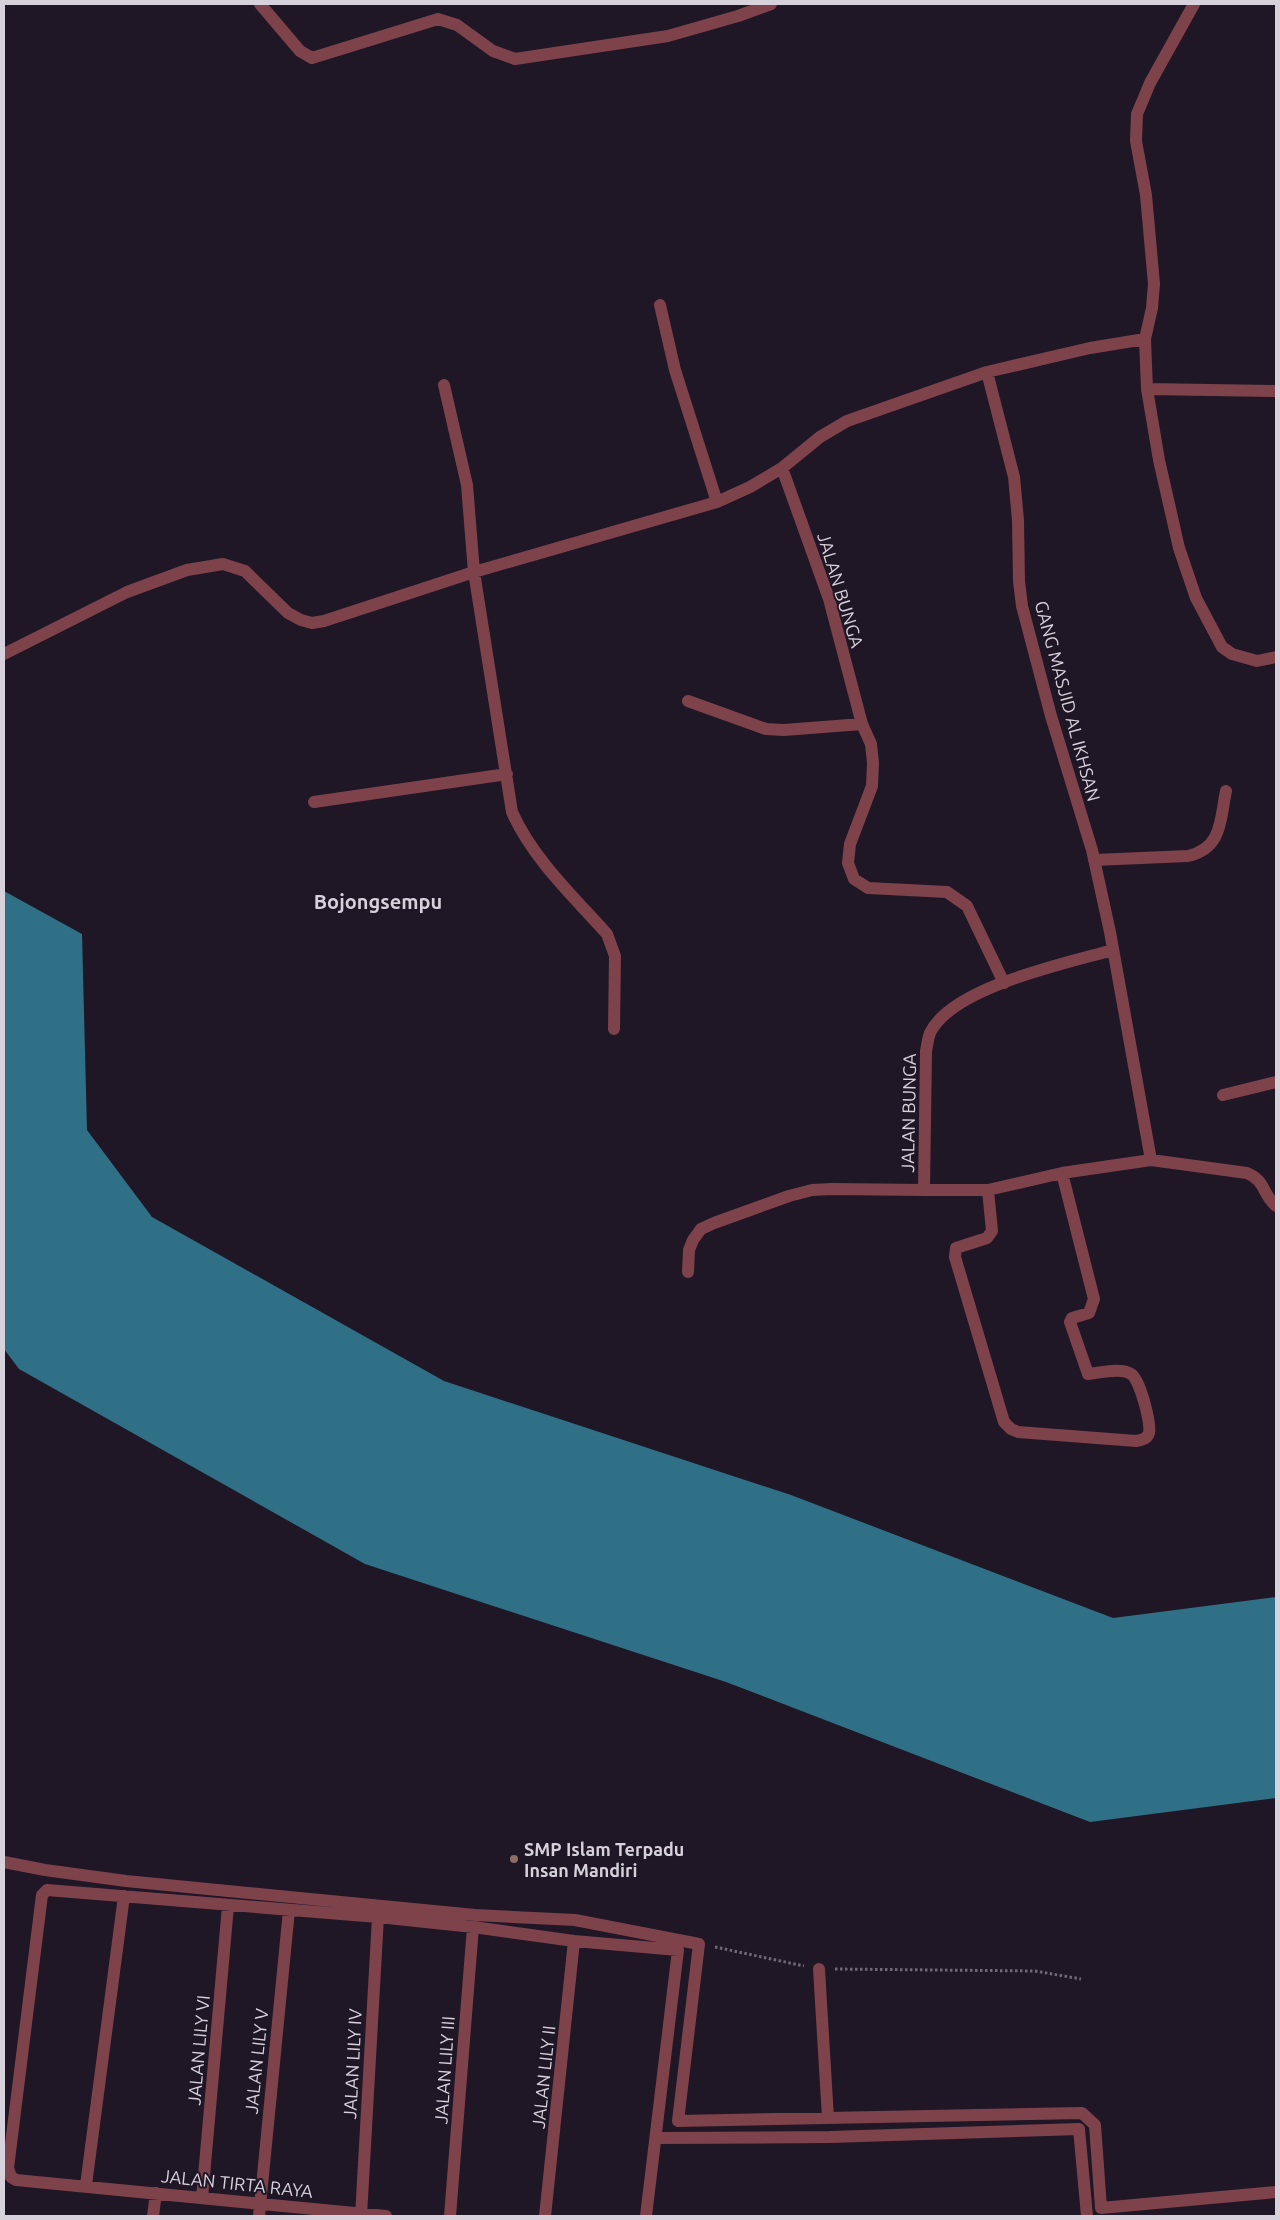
<svg xmlns="http://www.w3.org/2000/svg" width="1280" height="2220" font-family="Ubuntu,sans-serif">
<style>
.water{fill:#307086}
.lines{fill:none;stroke-linecap:round;stroke-linejoin:round}
.path{stroke:#716977;stroke-width:3;stroke-dasharray:2.5 2.5;stroke-linecap:butt}
.minor{stroke:#7e424b;stroke-width:12}
.education-dot{fill:#8d6e63;stroke:#1f1626;stroke-width:2}
.labels{text-anchor:middle;dominant-baseline:central;stroke-width:4;stroke-linejoin:round;paint-order:stroke}
.street-label{font-size:18px;fill:#d7d1dc;stroke:#1f1626}
.poi-label{font-size:18px;font-weight:bold;fill:#d7d1dc;stroke:#1f1626;text-anchor:start}
.quarter-label{font-size:20px;font-weight:bold;fill:#d7d1dc;stroke:#1f1626}
</style>
<rect width="100%" height="100%" fill="#1f1626"/>
<path class="water" d="M4,891L82,934L87,1130L152,1217L444,1381L791,1495L1113,1618L1276,1597V1798L1090,1822L726,1682L365,1564L19,1369L4,1349Z"/>
<g class="lines">
<path class="path" d="M715,1947L804,1966
M835,1969L1035,1971L1081,1979"/>
<path class="minor" d="M260,4L300,51L312,58L438,19L457,25L493,51L515,59L668,36L738,16L771,4
M660,305L675,370L717,502
M1145,339L1147,389L1159,460L1179,548L1196,598L1222,647L1232,654L1257,661L1276,657
M987,372L1014,477L1018,520L1019,581L1022,606L1051,716L1092,850L1110,932L1151,1160
M444,385L467,485L474,572L512,812C533,859 573,896 607,934L615,956L614,1029
M1147,389L1276,391
M782,468L829,599L862,724L871,744L873,763L872,786L850,844L848,863L854,879L868,888L947,892L967,906L1004,983
M4,654L127,592L187,570L223,564L245,571L288,613L301,620L312,623L324,621L474,572L717,502L750,487L782,468L820,437L847,421L987,372L1090,348L1145,339L1152,308L1154,284L1146,195L1136,141L1137,114L1150,83L1194,4
M688,701L766,729L784,730L862,724
M314,802L507,774
M1094,860L1188,856C1223,848 1220,819 1226,791
M1223,1095L1276,1082
M924,1190H988L1062,1173L1151,1160L1247,1173C1266,1181 1262,1194 1276,1206
M988,1190L992,1231L987,1238L956,1248L955,1257L1004,1422L1011,1429L1018,1432L1136,1441C1142,1440 1147,1439 1149,1433C1151,1423 1140,1379 1131,1374C1121,1367 1100,1373 1088,1374L1070,1322L1072,1318L1089,1313L1094,1299L1062,1173
M688,1272L689,1250L693,1240L701,1229L714,1223L789,1196L812,1190L832,1189L924,1190L926,1051C927,1046 928,1038 930,1033C952,987 1067,963 1113,950
M4,1862L45,1870L126,1881L475,1915L575,1920L699,1944L678,2121L1082,2113L1095,2125L1101,2208L1276,2192
M819,1969L828,2118
M656,2138L830,2137L1079,2129L1087,2216
M86,2185L124,1896
M202,2198L228,1906
M153,2216L156,2193
M259,2216L289,1910
M361,2216L378,1917
M386,2216L16,2180L11,2177L8,2168L42,1895L47,1890L378,1917L473,1927L574,1941L678,1950L646,2216
M450,2216L473,1927
M545,2216L574,1941"/>
</g>
<circle class="education-dot" cx="514" cy="1859" r="5"/>
<g class="labels">
<g class="street-label">
<text transform="translate(841 590) rotate(73)">JALAN BUNGA</text>
<text transform="translate(1068 701) rotate(75)">GANG MASJID AL IKHSAN</text>
<text transform="translate(908 1113) rotate(-89)">JALAN BUNGA</text>
<text transform="translate(198 2050) rotate(-85)">JALAN LILY VI</text>
<text transform="translate(256 2061) rotate(-84)">JALAN LILY V</text>
<text transform="translate(352 2064) rotate(-87)">JALAN LILY IV</text>
<text transform="translate(444 2070) rotate(-86)">JALAN LILY III</text>
<text transform="translate(543 2077) rotate(-84)">JALAN LILY II</text>
<text transform="translate(237 2183) rotate(6)">JALAN TIRTA RAYA</text>
</g>
<g class="poi-label">
<text x="524" y="1849">SMP Islam Terpadu<tspan x="524" dy="21">Insan Mandiri</tspan></text>
</g>
<g class="quarter-label">
<text x="378" y="901">Bojongsempu</text>
</g>
</g>
<rect width="1280" height="2220" fill="none" stroke="#d7d1dc" stroke-width="10"/>
</svg>
